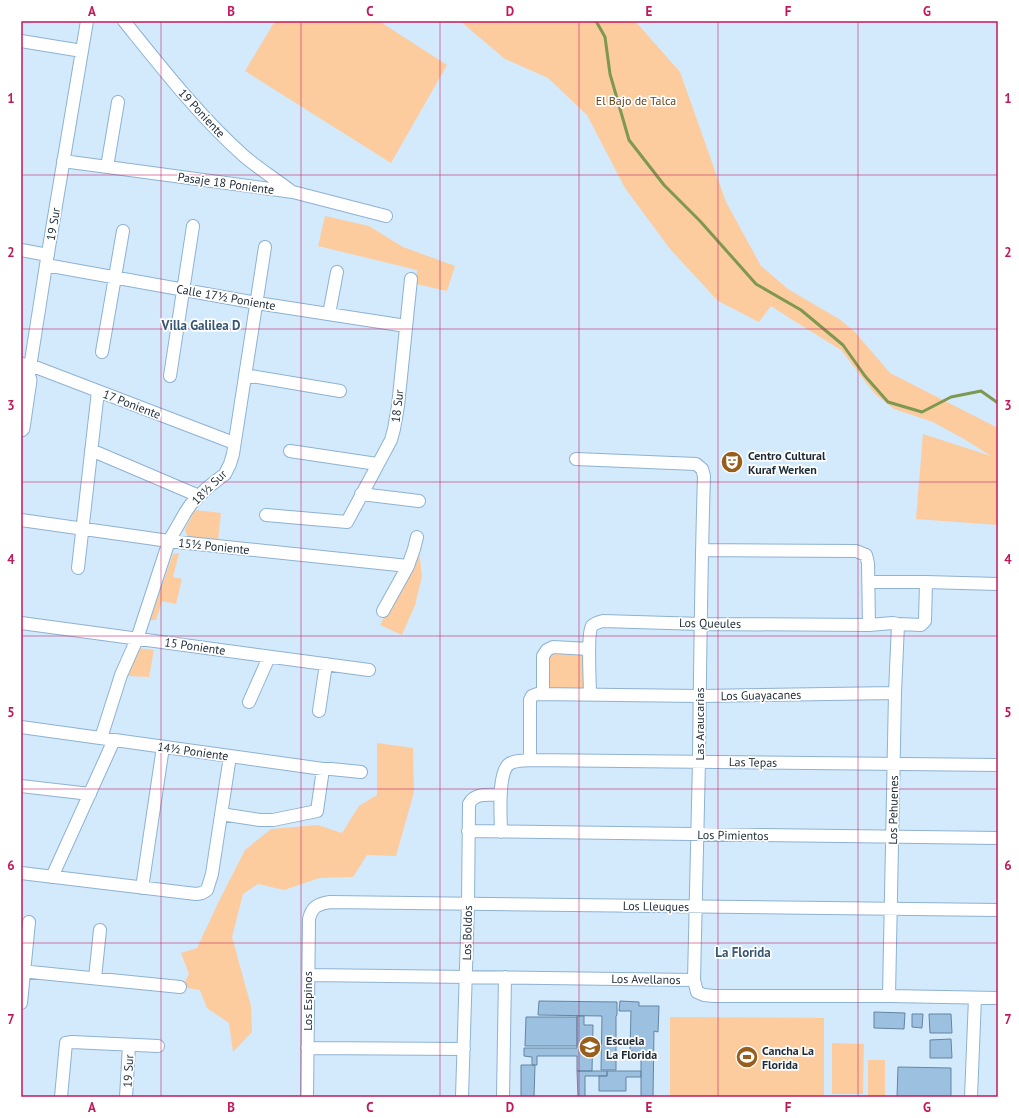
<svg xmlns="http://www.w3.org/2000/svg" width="1019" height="1118" font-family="'PT Sans',sans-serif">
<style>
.green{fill:#fccc9f}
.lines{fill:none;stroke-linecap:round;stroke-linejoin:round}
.stream{stroke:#7e9751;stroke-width:3}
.building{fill:#9cc0e0;stroke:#6385a2}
.street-casing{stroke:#8eb2d1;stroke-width:14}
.secondary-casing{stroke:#8eb2d1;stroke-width:19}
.street{stroke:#fff;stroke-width:12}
.secondary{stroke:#fff;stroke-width:17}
.grid{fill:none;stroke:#c2185b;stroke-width:1;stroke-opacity:0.55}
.labels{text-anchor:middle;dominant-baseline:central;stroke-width:3.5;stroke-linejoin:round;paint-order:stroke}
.park-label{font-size:12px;fill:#674116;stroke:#fff}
.street-label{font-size:12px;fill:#1d2b37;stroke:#fff}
.poi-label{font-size:12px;font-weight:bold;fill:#1d2b37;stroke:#fff;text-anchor:start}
.neighbourhood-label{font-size:13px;font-weight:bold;fill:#365671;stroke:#fff}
.neatline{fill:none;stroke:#c2185b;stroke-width:1.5}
.grid-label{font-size:13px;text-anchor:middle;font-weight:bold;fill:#c2185b}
</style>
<rect width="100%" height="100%" fill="#d3e9fc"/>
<path class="green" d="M275,21H379L447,65L391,163L245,71Z
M460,21H635L680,72L726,202L761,266L788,289L839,319L854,331L890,373L998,428V525L916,519L923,434L991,456L964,439L933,422L894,409L875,394L841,350L791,319L771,306L759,322L718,301L670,249L625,188L587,115L548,78L505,59Z
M325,216L369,226L403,247L455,266L447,291L416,284L417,270L318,246Z
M195,510L221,513L218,540L188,539L185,529Z
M419,551L422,576L415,605L402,635L380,625Z
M179,553L173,577L182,579L176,604L162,601L156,620H150L173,554Z
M138,648L154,650L149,677L128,676Z
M589,649L590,695L543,694L547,650Z
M377,743L413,748L414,792L396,856L367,855L353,877L319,878L284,890L258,884L243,894L232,937L251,1006L252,1032L233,1052L229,1023L207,1008L200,990L182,987L189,974L181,953L197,948L219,901L245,850L271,829L318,825L342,833L359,806L377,795Z
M670,1017L824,1018V1097H670Z
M832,1043L864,1044L863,1094H832Z
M868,1060H885V1097L868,1096Z"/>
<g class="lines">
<path class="stream" d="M596,21L605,37L610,74L629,140L664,185L700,221L756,284L801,310L843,345L865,376L888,402L922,412L951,397L981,391L998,403"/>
</g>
<path class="building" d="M539,1001L617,1002V1015L616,1016V1070H601L602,1016L538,1015Z
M620,1001L639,1002V1006H659L658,1032L654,1031L653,1097H641V1052L630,1051L631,1011H619Z
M874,1012L905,1013L904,1029L874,1028Z
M912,1014H923L922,1028L912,1027Z
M929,1014H951L952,1033H930Z
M577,1016H584V1025H593L592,1071H577V1056H537V1065H532V1057L524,1056V1048H577Z
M526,1017H577V1046H525Z
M951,1039L952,1058H930V1040Z
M521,1065H535L534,1097H521Z
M898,1067L951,1068V1097H897Z
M577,1071H607V1076H585V1097H578Z
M607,1071H641V1077H626V1091H599V1076H607Z"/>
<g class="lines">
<g class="street-casing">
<path id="street" d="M124,21C162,68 199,116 244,156C258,168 275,179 291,191
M21,41L82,51
M63,161L293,192L386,216
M107,167L118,102
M21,250L48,255
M46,265L257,303L406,326
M329,314L337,272
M102,352L123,231
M30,365L234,443
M245,375L340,391
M170,376L193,226
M28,380L46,265L87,21
M91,450L199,496
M290,451L377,464
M576,459L696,464L702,469L704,476C701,571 700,666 699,761C698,834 695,907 694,980L697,992L704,995L714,996H889L998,998
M361,494L419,501
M266,515L347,522L391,440L394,429L398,406L411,279
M21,520L169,541L408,566
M702,550L856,551L866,555L868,563L869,625
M78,568L98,391
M868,582H926L998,584
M383,611L408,566L414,549L417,537
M21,623L369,670
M543,694V656L547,650L553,647L589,649
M590,695C590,684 587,633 592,626C595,623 599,622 603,621L701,624L869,625L893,623L898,624L921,625L925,621L926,582
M249,702L269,657
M319,711L326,664
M21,727L323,769H331L361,772
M101,738L121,675L137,639L169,541L185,513L191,504L207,488L225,474L230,464L233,454L265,247
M530,760V700L532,696L537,694L700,696L895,693
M21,786L90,794
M221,814L260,820H273L317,811L323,769
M468,831L998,838
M501,832C501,817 497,774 509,764C515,760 523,761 530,760L998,765
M21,873L196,894L202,893L207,890L212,874L230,756
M52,877L114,740
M142,888L163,747
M21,971L180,987
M308,975L694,980
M95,978L100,930
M889,996L895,693L898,624
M21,1003L29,922
M307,1048L464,1049
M61,1097L66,1043L72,1042L158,1046
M126,1097L129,1045
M307,1097L309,919C312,907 317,904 330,902L998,910
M462,1097L468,904L469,804C475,792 489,795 500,795
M503,1097L505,977
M971,1097L975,998"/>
</g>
<g class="secondary-casing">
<path id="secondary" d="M21,366L28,380L21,428"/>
</g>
<use href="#street" class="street"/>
<use href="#secondary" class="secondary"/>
</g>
<path class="grid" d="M161,21V1097M301,21V1097M440,21V1097M579,21V1097M718,21V1097M858,21V1097M21,175H998M21,329H998M21,482H998M21,636H998M21,789H998M21,943H998"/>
<defs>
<g id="theatre-disc" transform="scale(1.15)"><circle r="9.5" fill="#985f1c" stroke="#fff"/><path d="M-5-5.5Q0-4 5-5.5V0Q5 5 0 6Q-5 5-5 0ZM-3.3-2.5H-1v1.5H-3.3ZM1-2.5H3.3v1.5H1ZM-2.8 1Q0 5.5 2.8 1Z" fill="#fff"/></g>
<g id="school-disc" transform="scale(1.15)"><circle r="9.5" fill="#985f1c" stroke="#fff"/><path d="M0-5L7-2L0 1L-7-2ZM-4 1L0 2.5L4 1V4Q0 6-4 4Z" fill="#fff"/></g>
<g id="stadium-disc" transform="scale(1.15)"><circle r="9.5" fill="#985f1c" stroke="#fff"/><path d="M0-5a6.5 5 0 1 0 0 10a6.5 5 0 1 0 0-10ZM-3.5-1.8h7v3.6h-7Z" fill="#fff"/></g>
</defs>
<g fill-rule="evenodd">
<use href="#theatre-disc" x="732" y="462"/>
<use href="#school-disc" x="590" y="1047"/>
<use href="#stadium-disc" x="747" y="1057"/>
</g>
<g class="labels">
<g class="park-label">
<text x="636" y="100">El Bajo de Talca</text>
</g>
<g class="street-label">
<text transform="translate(202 113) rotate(47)">19 Poniente</text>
<text transform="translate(226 183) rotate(8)">Pasaje 18 Poniente</text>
<text transform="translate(53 224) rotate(-80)">19 Sur</text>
<text transform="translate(226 297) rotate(10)">Calle 17½ Poniente</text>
<text transform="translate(132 404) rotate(21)">17 Poniente</text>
<text transform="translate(397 406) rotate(-83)">18 Sur</text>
<text transform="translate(209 487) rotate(-45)">18½ Sur</text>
<text transform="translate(214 546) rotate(6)">15½ Poniente</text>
<text transform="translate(710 623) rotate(1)">Los Queules</text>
<text transform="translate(195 646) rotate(8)">15 Poniente</text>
<text transform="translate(761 695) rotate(-1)">Los Guayacanes</text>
<text transform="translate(699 724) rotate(-90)">Las Araucarias</text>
<text transform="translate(193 751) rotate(8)">14½ Poniente</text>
<text transform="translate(753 762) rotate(1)">Las Tepas</text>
<text transform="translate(893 810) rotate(-89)">Los Pehuenes</text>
<text transform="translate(733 835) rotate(1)">Los Pimientos</text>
<text transform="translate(656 906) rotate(1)">Los Lleuques</text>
<text transform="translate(467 933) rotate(-89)">Los Boldos</text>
<text transform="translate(646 979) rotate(1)">Los Avellanos</text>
<text transform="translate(307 1001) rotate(-90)">Los Espinos</text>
<text transform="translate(128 1071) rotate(-87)">19 Sur</text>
</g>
<g class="poi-label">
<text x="748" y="455">Centro Cultural<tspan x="748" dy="14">Kuraf Werken</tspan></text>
<text x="606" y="1040">Escuela<tspan x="606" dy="14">La Florida</tspan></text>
<text x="762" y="1050">Cancha La<tspan x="762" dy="14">Florida</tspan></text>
</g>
<g class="neighbourhood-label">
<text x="201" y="325">Villa Galilea D</text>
<text x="743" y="952">La Florida</text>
</g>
</g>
<rect width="1019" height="1118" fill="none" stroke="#ffffff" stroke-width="44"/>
<rect x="22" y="22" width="975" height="1074" class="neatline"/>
<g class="grid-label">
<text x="92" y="16">A</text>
<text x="231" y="16">B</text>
<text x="370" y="16">C</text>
<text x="510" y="16">D</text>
<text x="649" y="16">E</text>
<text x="788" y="16">F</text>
<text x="927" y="16">G</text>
<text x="11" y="103">1</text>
<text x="1008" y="103">1</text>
<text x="11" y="257">2</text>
<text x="1008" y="257">2</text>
<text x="11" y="410">3</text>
<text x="1008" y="410">3</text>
<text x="11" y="564">4</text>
<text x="1008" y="564">4</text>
<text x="11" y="717">5</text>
<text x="1008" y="717">5</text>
<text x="11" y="870">6</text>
<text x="1008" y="870">6</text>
<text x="11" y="1024">7</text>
<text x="1008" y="1024">7</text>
<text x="92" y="1112">A</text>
<text x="231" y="1112">B</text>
<text x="370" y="1112">C</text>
<text x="510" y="1112">D</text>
<text x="649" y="1112">E</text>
<text x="788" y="1112">F</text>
<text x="927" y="1112">G</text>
</g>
</svg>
